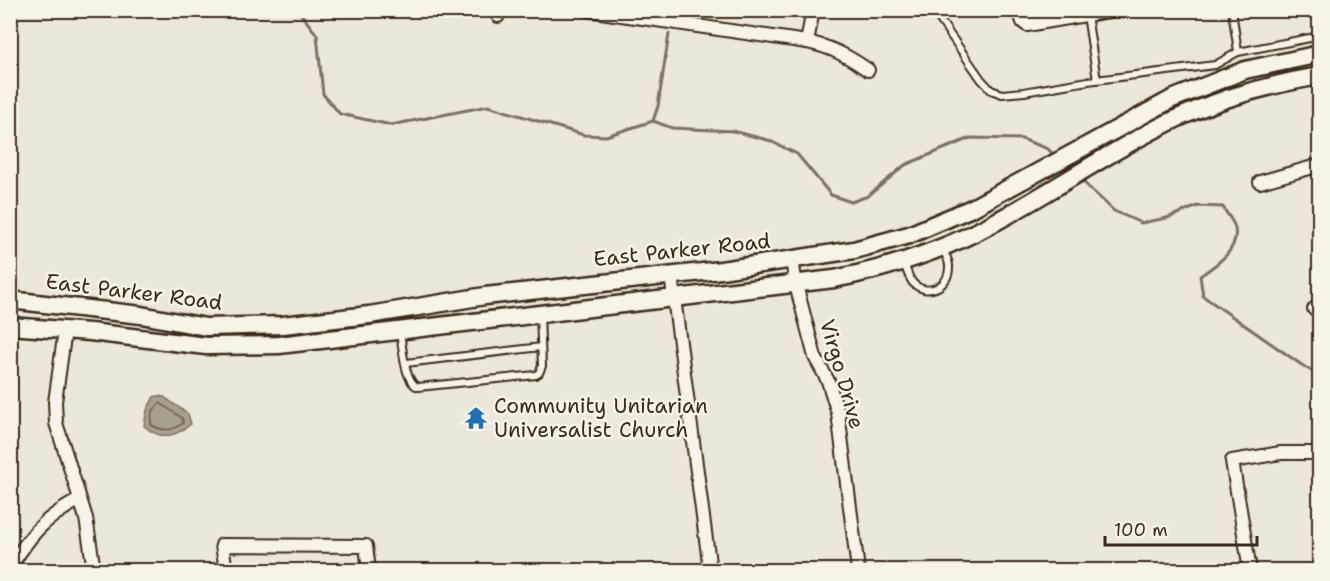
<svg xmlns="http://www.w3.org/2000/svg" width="1330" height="581" font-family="'Shantell Sans',sans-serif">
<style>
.water{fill:#a89f93;stroke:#7c7064;stroke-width:1.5}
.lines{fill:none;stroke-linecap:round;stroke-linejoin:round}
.shore{stroke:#67594d;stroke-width:1.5}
.stream{stroke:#7c7064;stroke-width:3}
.service-casing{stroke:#3b2a1e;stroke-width:10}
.minor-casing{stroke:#3b2a1e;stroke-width:16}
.secondary-casing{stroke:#3b2a1e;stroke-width:21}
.service{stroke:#f7f3e8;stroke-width:6}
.minor{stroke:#f7f3e8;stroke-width:12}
.secondary{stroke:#f7f3e8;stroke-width:16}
.labels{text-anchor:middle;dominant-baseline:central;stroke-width:5;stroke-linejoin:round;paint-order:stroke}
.street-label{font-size:21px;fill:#3b2a1e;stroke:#f7f3e8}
.poi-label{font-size:21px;fill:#3b2a1e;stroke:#f7f3e8;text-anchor:start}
</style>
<rect width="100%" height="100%" fill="#ece7dc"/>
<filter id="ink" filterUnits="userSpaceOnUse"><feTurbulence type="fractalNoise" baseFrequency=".0167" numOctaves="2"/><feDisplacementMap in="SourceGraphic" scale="12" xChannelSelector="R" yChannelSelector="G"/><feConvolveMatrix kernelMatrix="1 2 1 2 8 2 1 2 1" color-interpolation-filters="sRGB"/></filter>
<g filter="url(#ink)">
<path class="water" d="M158,396L164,397L188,414L191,424C175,437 161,441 144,426L147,410L154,397Z"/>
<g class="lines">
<path class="shore" d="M160,403L182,418L183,423C172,432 163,431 151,425L152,412Z"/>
<path class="stream" d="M298,10L317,35L323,94L340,114L391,125L488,106L584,135L606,136L653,121L672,128L733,131L768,140L797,154L831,195L851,202L868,196L905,165L970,138L1022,139L1048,149L1055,156
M692,13V10
M653,121L658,106L669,34
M1080,179L1114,211L1141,223L1167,218L1198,206L1223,207C1226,213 1234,222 1235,228C1239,251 1216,265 1200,276L1203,296L1306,368L1320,375"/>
<g class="service-casing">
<path id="service" d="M933,10L981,79L991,90L1002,94L1024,92L1088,81L1215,65L1238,52L1320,36
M1232,10L1238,52
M1087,15L1097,80
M903,261C906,268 908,277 913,283C927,297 950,287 949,266C949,260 945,254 943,249
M400,333C403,348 404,382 418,387L536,375L539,373L542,366L540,314
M406,363L541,347"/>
</g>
<g class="minor-casing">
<path id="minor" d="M587,10L807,42C831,47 848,56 868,70
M1019,10L1023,22L1027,25L1115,10
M498,16V10
M807,42L813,10
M1260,182L1320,165
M792,260L796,285L815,357L828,381L838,413L858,570
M671,275L710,570
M1314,309L1320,305
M65,330L55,402L56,423L86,518L94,570
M10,567C32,533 43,519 79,500
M226,570L222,545L366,546L369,570
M1250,570L1232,461L1281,453H1320"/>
</g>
<g class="secondary-casing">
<path id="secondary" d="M10,300L141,315L206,327L283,325L369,315L485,296L721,270L854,250L909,235L972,208L1172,99L1245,70L1320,54
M10,326L90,332L206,346L279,345L834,279C890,268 947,249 997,221C1058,188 1116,147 1180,117C1224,97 1272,84 1320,76"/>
</g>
<use href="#service" class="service"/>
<use href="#minor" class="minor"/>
<use href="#secondary" class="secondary"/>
</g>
</g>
<defs>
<g id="temple-bare" transform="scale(1.8)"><path d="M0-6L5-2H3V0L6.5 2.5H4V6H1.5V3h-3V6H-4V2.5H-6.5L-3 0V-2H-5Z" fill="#1f6fb2" stroke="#f7f3e8" stroke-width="2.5" paint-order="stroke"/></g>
</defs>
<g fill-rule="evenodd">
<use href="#temple-bare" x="476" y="418"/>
</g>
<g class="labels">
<g class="street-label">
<text transform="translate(682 250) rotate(-6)">East Parker Road</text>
<text transform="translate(134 292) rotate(7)">East Parker Road</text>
<text transform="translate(842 374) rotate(74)">Virgo Drive</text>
</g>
<g class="poi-label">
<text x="494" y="406">Community Unitarian<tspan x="494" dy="24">Universalist Church</tspan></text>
</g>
</g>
<rect width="1330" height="581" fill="none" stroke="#f7f3e8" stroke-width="36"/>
<rect x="18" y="18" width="1294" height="545" fill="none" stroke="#3b2a1e" stroke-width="2" filter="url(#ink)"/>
<path d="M1105 536v9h152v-9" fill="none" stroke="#3b2a1e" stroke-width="3"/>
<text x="1114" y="536" font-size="18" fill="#3b2a1e" stroke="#f7f3e8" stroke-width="4.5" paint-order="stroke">100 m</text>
</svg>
